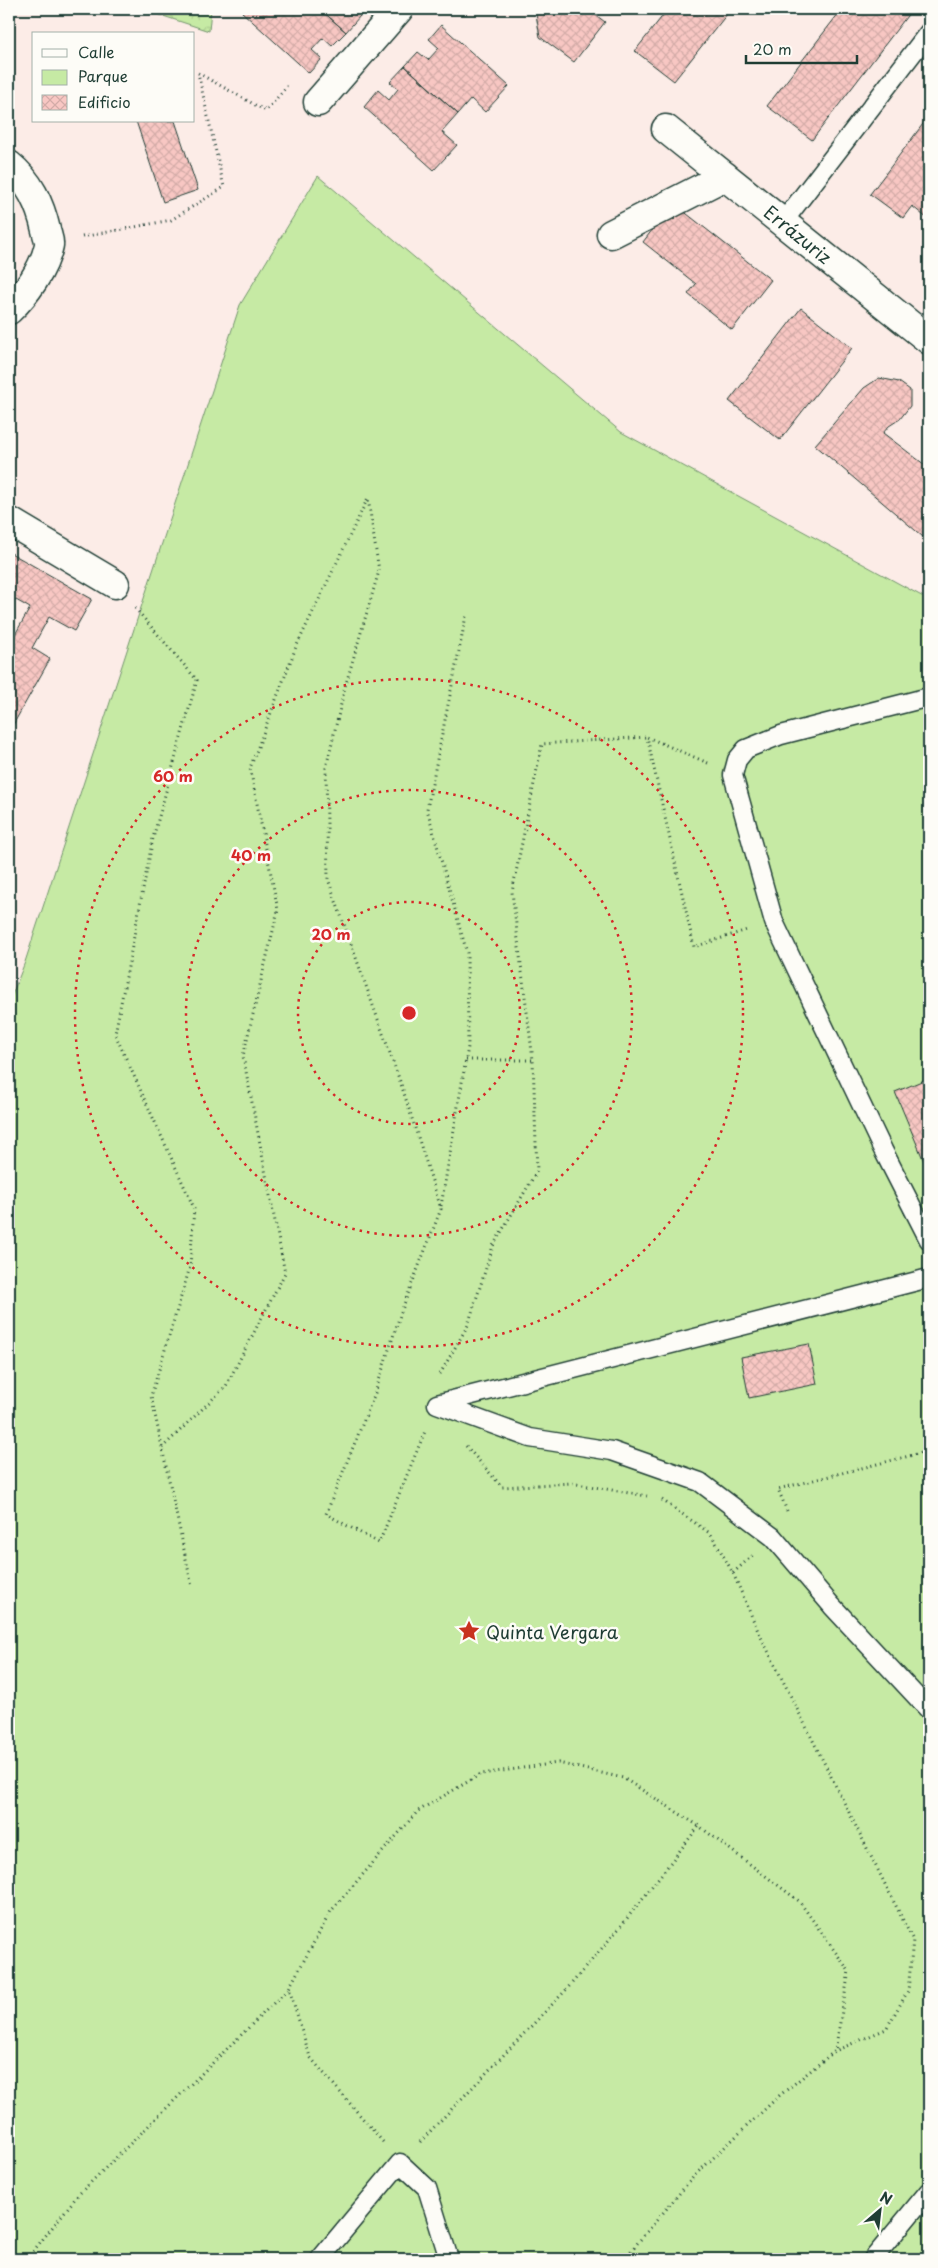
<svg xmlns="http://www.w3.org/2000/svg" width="938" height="2268" font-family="'Playpen Sans',sans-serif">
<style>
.forest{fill:url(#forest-crowns);stroke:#72946c}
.green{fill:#c6eaa4;stroke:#72946c}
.building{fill:url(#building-cross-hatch);stroke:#1f3d34}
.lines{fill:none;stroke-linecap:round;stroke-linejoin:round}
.lane-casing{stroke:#1f3d34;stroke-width:21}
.street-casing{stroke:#1f3d34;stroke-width:31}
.path{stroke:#1f3d34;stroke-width:3;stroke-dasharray:1 4;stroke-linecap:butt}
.lane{stroke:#fdfcf7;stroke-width:18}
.street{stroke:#fdfcf7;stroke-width:28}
.ring{fill:none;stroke:#d62828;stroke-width:2.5;stroke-dasharray:2.5 5}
.labels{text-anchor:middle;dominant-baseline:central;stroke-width:5;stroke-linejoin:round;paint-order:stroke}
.street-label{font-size:18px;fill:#1f3d34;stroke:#fdfcf7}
.poi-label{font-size:18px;fill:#1f3d34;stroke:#fdfcf7;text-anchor:start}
.centre{fill:#d62828;stroke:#fdfcf7;stroke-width:2.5}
.ring-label{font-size:15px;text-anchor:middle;font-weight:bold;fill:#d62828;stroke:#fdfcf7;stroke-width:5;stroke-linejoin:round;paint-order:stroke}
</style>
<defs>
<pattern id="forest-crowns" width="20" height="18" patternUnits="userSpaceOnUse" patternTransform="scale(1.25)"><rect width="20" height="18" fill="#c6eaa4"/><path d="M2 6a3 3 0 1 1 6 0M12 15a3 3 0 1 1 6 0" fill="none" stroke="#aaca8e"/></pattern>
<pattern id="building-cross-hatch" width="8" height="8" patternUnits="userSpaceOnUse" patternTransform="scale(1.25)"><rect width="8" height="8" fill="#f8c7c3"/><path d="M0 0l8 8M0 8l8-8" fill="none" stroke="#d4aca8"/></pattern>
</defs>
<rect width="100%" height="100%" fill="#fcece7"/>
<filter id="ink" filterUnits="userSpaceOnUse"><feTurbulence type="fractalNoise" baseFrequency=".02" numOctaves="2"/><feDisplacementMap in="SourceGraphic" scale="10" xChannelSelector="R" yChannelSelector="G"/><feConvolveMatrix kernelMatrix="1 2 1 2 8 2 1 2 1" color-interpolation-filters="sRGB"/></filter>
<g filter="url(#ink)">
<path class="forest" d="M141,9H211L209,31L145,10Z"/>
<path class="green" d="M318,176L621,432L929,600V2259H9V1003L25,962L240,305Z"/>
<path class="building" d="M245,9H320L346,32L332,46L323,38L312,50L322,59L309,73L242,12Z
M320,9H353L360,16L346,32Z
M535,9H588L605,22L574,62L540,37Z
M668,9H731L674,81L635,51Z
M842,9H905L910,12L812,140L767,106Z
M441,25L509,86L485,112L471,99L458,114L405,66L418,52L428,60L439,48L429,39Z
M405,66L458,114L442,132L457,145L434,170L364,107L378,90L389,100L398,89L390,82Z
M929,116V220L912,206L903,218L870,194Z
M136,121H175L198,190L163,202Z
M682,210L771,280L732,330L688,294L696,284L643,242L665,213L674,220Z
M801,308L852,348L780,440L729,401Z
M879,378L899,382L910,390V406L900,419L889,426L883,433L929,468V542L815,445L864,388Z
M9,552L92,599L74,631L49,617L32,648L50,659L9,732V636L13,638L30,608L9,596Z
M929,1078V1165L926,1166L895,1092Z
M809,1344L817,1384L749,1398L741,1357Z"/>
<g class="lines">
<g class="lane-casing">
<path id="lane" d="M783,222L929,32
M929,697L781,735L746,749L737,760L733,775L774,922L883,1150L929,1240
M437,1404L530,1438L612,1451L700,1482L773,1537L832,1606L929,1710
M437,1404L929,1278
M320,2259L400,2163L427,2188L449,2259
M873,2259L929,2191"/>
</g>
<g class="street-casing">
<path id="street" d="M318,102L399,9
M666,129L929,340
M9,165C30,182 40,204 46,230C47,235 50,241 49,245C44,269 26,294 9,310
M611,234L725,176
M9,521L115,584"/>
</g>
<path class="path" d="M82,237L171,220L224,187L198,73L266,111L287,86
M135,608L197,680L153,838L115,1034L194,1208L190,1267L151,1396L192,1587
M708,763L647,737L694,947L747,930
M466,1060H533
M441,1206L468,1047L467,953L427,809L466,616
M440,1374L468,1325L493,1246L537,1171L533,1060L512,892L542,744L647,737
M466,1446L502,1487L571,1483L647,1496
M162,1448L226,1386L285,1273L243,1056L278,910L250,768L296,647L368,498L379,571L345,687L326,768L328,879L402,1087L441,1209L401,1312L375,1393L326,1514L379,1543L426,1429
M662,1500L711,1534L733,1573L758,1631L913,1940L908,1991L886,2029L835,2051
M787,1511L778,1489L929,1451
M733,1573L753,1555
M383,2142L310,2057L289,1988L331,1911L418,1811L481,1774L558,1763L623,1778L699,1826L799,1901L849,1971L835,2051L779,2096L695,2175L624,2259
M420,2142L566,1990L621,1926L699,1826
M27,2259L78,2195L289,1988"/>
<use href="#lane" class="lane"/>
<use href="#street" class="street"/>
</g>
</g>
<g class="ring">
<circle cx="409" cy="1013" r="111"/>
<circle cx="409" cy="1013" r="223"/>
<circle cx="409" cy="1013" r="334"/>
</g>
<defs>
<g id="sight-bare" transform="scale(1.725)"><path d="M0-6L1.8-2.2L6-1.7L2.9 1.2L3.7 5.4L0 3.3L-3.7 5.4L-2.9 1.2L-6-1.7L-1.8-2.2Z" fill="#c8321e" stroke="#fdfcf7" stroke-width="2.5" paint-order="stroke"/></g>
</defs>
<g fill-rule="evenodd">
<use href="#sight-bare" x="469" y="1631"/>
</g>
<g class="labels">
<g class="street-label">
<text transform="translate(798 234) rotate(39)">Errázuriz</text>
</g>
<g class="poi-label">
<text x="486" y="1631">Quinta Vergara</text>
</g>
</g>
<circle cx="409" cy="1013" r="8" class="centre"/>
<g class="ring-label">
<text x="173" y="782">60 m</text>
<text x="251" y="861">40 m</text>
<text x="331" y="940">20 m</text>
</g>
<rect width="938" height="2268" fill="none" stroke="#fdfcf7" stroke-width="30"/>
<rect x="15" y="15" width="908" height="2238" fill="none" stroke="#1f3d34" stroke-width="2" filter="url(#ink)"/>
<rect x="32" y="32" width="162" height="90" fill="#fdfcf7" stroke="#a4b0a9"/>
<rect x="42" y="49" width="25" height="8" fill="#fdfcf7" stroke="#a4b0a9"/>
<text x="78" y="58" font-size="15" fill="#1f3d34">Calle</text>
<rect x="42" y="70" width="25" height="15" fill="#c6eaa4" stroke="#a4b0a9"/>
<text x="78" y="82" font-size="15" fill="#1f3d34">Parque</text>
<rect x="42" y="95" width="25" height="15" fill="url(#building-cross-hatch)" stroke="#a4b0a9"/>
<text x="78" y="108" font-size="15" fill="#1f3d34">Edificio</text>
<g transform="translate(880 2210) rotate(28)" stroke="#fdfcf7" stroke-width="4" paint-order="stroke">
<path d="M0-4L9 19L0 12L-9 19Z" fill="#1f3d34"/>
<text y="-8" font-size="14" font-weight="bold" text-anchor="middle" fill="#1f3d34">N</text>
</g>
<path d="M746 55v8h111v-8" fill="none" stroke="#1f3d34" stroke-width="2.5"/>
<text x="753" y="55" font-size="15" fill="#1f3d34" stroke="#fdfcf7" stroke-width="4" paint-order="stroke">20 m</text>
</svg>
